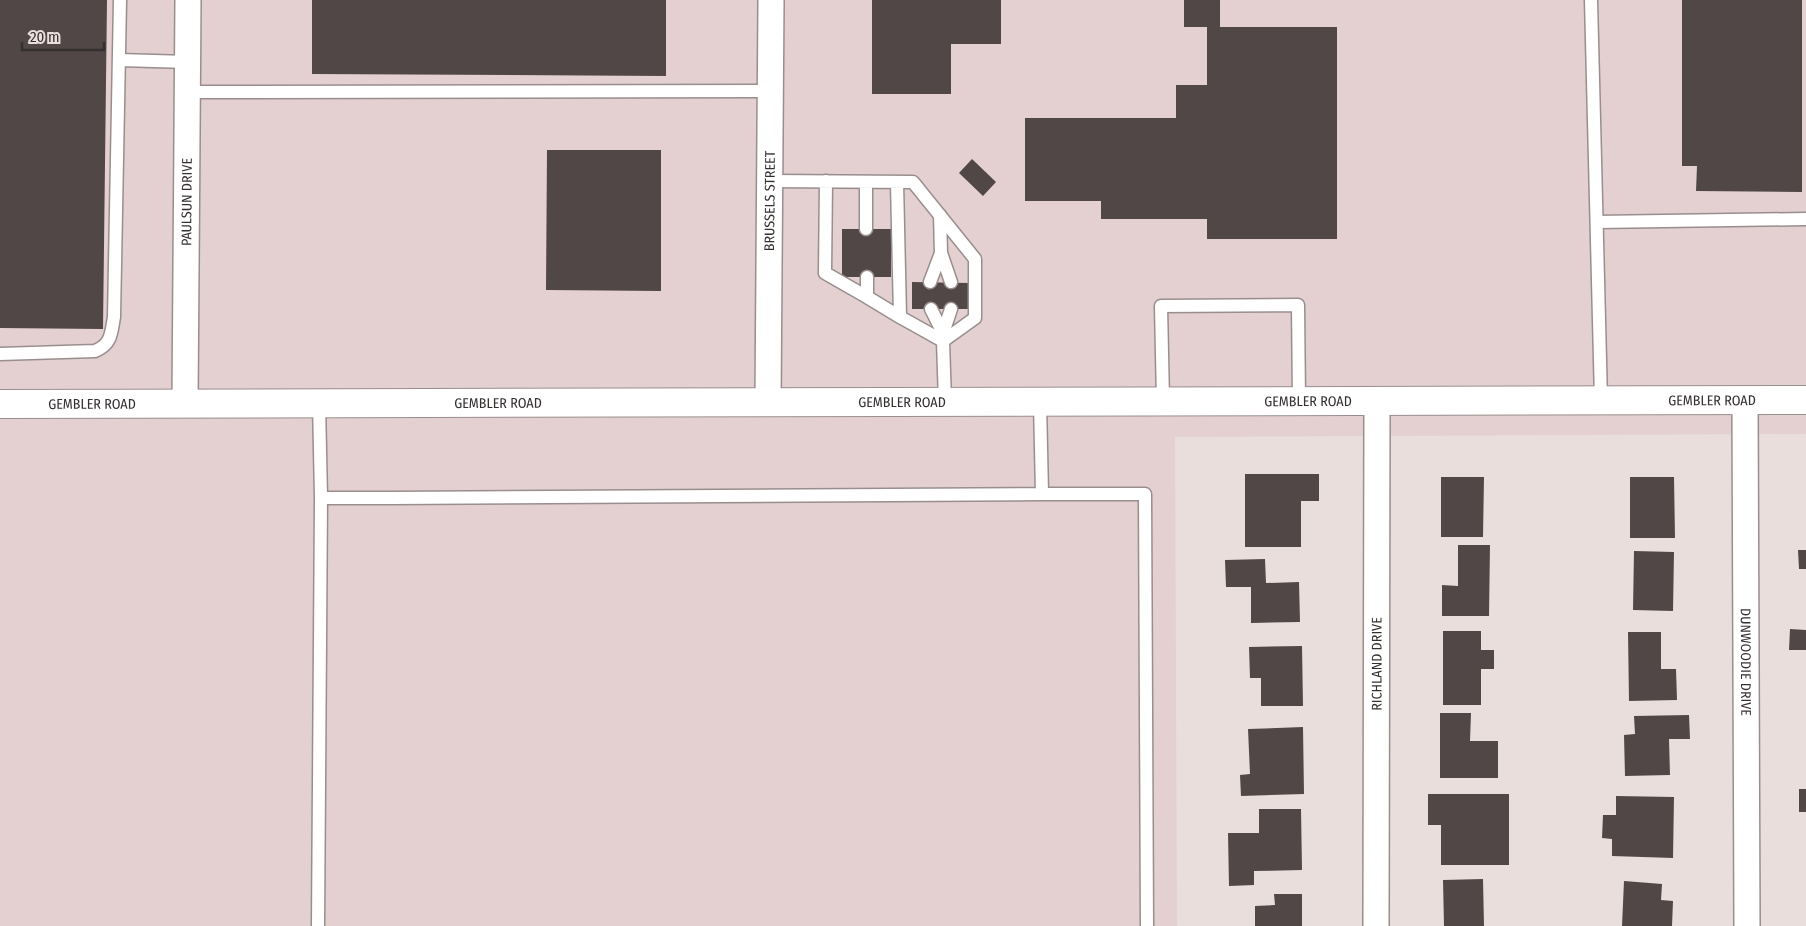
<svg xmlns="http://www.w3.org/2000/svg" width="1806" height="926" font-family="'Fira Sans Condensed',sans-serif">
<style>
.built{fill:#e4d0d0}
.building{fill:#514747}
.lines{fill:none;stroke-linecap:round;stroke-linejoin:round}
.lane-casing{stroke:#998e8e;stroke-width:15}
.street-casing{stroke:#998e8e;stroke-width:28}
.secondary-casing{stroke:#998e8e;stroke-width:30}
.lane{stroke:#fff;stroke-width:12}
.street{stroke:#fff;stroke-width:25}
.secondary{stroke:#fff;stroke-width:28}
.labels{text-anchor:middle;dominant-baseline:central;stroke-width:5;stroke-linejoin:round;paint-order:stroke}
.street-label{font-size:14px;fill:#353030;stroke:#eadedd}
</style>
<rect width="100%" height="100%" fill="#eadedd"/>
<path class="built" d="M0,0H1806V434L1175,437L1177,926H0Z"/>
<path class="building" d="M0,0H107L103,329L0,328Z
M312,0H666V76L312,74Z
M872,0H1001V44H951V94H872Z
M1184,0H1220V27H1337V239H1207V219H1101V201H1025V118H1176V85H1207V27H1184Z
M1682,0H1802V192L1696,191L1697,166H1682Z
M547,150H661V291L546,290Z
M972,159L996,182L983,196L959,173Z
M842,229H891V277H842Z
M912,282L969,283V309H912Z
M1245,474H1319V501H1301V547H1245Z
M1441,477H1484L1483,537H1441Z
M1630,477H1674L1675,538H1630Z
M1458,545H1490L1489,616H1442V585L1458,586Z
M1798,550H1806V569H1799Z
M1634,551L1674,552L1673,611L1633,610Z
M1265,559L1266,583L1299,582L1300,622L1251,623V587H1226L1225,560Z
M1790,629L1806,630V650H1789Z
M1443,631H1481V650H1494V669H1481V705H1443Z
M1628,632H1661V669H1676L1677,700L1629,701Z
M1302,646L1303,706H1261V678H1250L1249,647Z
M1440,713H1471L1470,741H1498V778H1440Z
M1689,715L1690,739H1669L1670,775L1625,776L1624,735L1635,734L1634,716Z
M1303,727L1304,794L1241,796L1240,775L1250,774L1248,729Z
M1799,789H1806V812H1799Z
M1428,794H1509V865H1441V825H1428Z
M1616,796L1674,797L1673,858L1612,856V839L1602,838L1603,815H1616Z
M1259,809H1301L1302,870L1254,871V885L1229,886L1228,833H1259Z
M1483,879L1484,926H1444L1443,880Z
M1624,881L1662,884L1661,900L1673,901L1672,926H1622Z
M1274,894H1302V926H1255V906L1275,905Z"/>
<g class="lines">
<g class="lane-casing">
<path id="lane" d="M1591,0L1601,400
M119,60L188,62
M187,92L771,91
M770,181L913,182L975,259V318L943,341L945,402
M826,181L825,273L867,297
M866,182V229
M897,182L900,317L943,341
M940,215L941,253L951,282
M1597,222L1806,219
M867,277V297L900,317
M930,282L941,253
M931,309L943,333
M943,341V333L951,309
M0,354L95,351C112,344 111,333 114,317L120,0
M1163,401L1161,306L1298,305L1299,401
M319,403L321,498H391L1042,494L1040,402
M1042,494H1145L1147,926
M318,926L321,498"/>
</g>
<g class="street-casing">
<g id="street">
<path id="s1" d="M1745,400L1747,926"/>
<path id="s2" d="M768,402L771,0"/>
<path id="s3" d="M185,403L188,0"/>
<path id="s4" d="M1376,926L1377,401"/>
</g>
</g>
<g class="secondary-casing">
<g id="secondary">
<path id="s5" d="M0,404L1806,400"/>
</g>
</g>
<use href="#lane" class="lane"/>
<use href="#street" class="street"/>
<use href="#secondary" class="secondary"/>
</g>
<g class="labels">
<g class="street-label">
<text stroke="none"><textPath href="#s2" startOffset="201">BRUSSELS STREET</textPath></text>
<text stroke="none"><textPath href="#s3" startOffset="201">PAULSUN DRIVE</textPath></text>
<text stroke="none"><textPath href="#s5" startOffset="1712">GEMBLER ROAD</textPath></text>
<text stroke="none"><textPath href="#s5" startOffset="1308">GEMBLER ROAD</textPath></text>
<text stroke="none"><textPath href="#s5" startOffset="902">GEMBLER ROAD</textPath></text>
<text stroke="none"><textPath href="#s5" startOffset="498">GEMBLER ROAD</textPath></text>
<text stroke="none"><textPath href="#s5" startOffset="92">GEMBLER ROAD</textPath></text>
<text stroke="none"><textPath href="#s4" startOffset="262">RICHLAND DRIVE</textPath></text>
<text stroke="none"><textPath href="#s1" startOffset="262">DUNWOODIE DRIVE</textPath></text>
</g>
</g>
<path d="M22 42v8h82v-8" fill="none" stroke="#353030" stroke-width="2.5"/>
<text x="30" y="42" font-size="15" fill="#353030" stroke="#eadedd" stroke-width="4" paint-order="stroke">20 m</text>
</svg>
